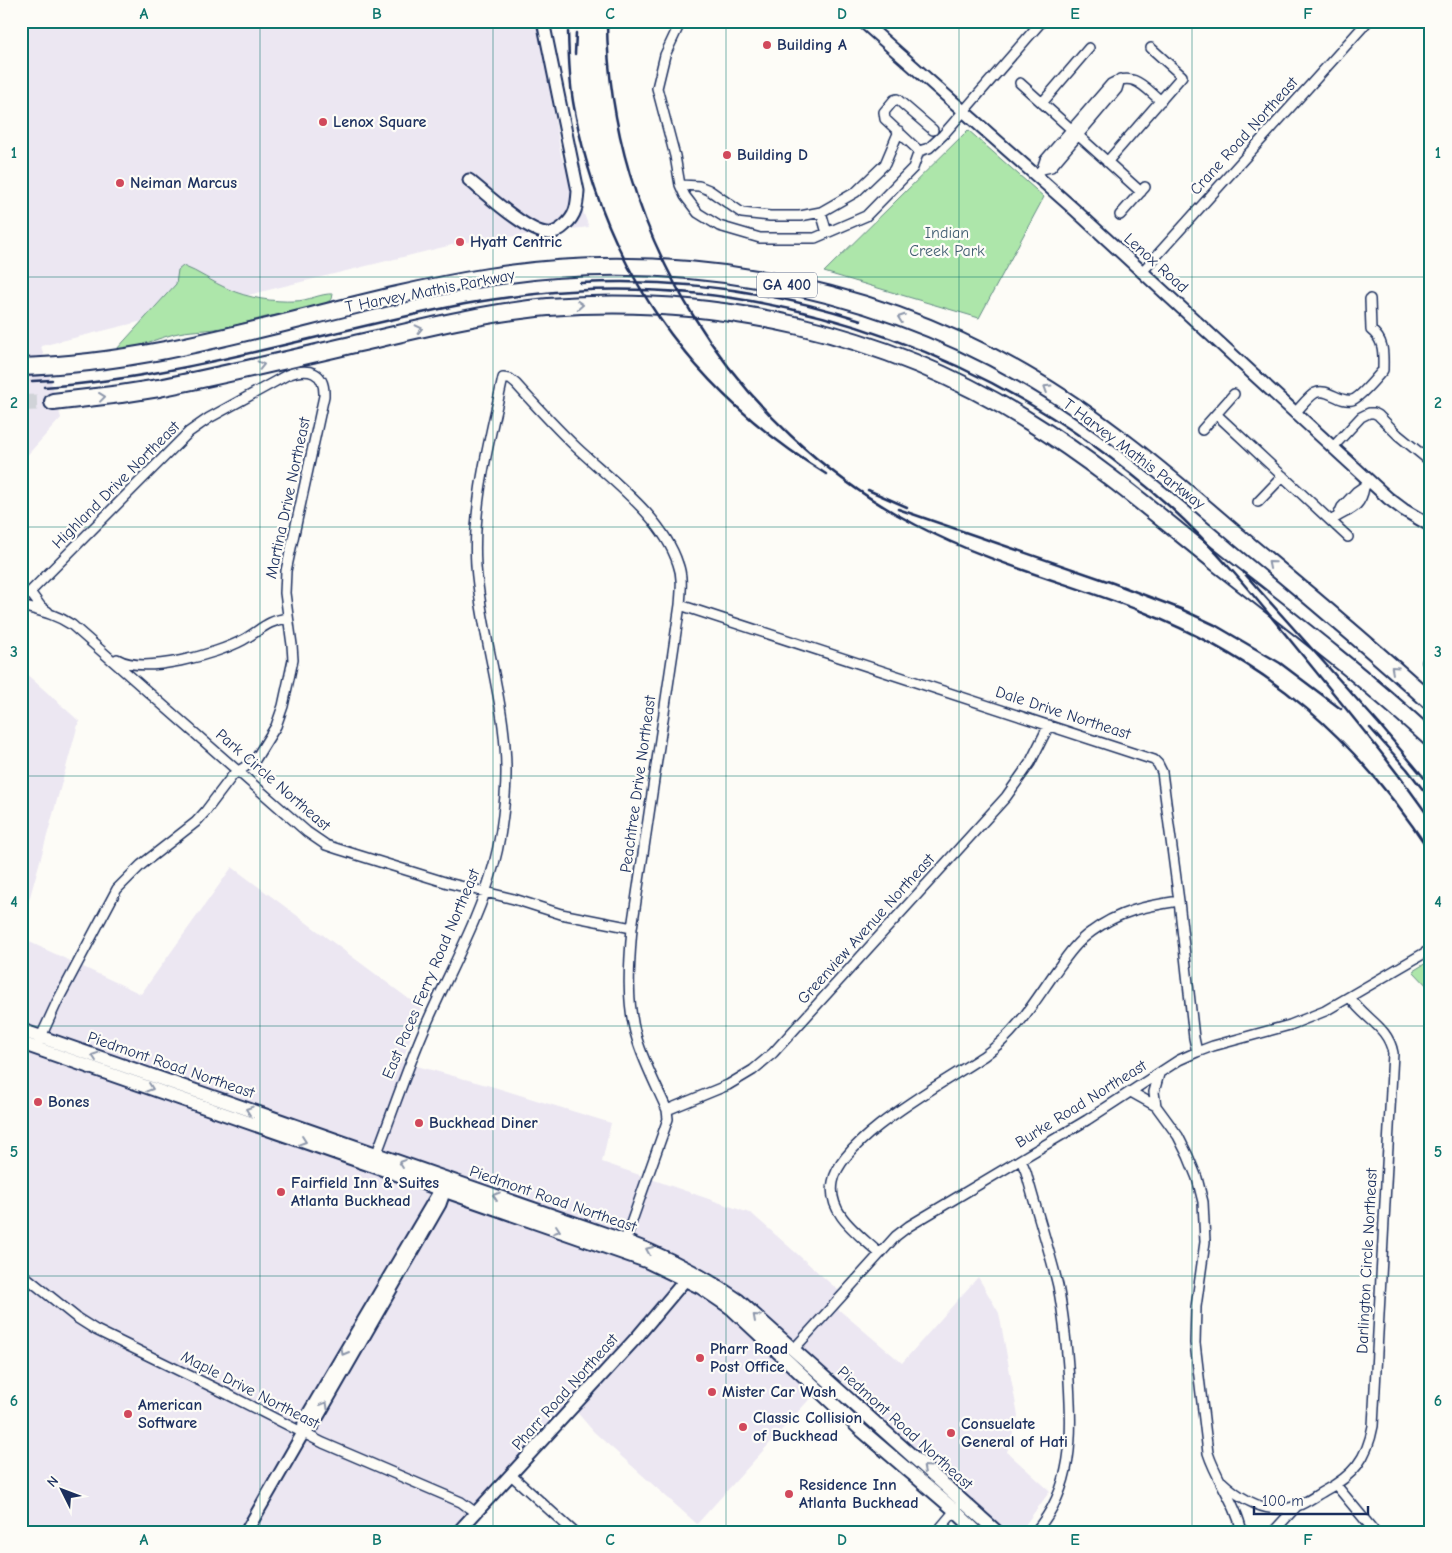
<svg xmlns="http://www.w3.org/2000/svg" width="1452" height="1553" font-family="'Comic Neue',sans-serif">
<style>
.built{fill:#ece7f2}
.green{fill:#ade6aa;stroke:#648a84}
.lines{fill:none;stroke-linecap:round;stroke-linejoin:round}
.motorway-tunnel{stroke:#d0d3d8;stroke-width:16;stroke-dasharray:16 8;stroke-linecap:butt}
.minor-casing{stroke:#1b2f5e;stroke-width:12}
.tertiary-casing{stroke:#1b2f5e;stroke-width:15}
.secondary-casing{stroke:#1b2f5e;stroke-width:16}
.motorway-casing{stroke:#1b2f5e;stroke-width:20}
.minor{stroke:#fdfcf7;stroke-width:9}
.tertiary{stroke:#fdfcf7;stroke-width:11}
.secondary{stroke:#fdfcf7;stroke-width:12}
.motorway{stroke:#fdfcf7;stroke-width:16}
.rail{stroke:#1b2f5e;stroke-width:2.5}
.oneway{stroke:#8c96aa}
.grid{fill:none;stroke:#0f766e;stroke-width:1;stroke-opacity:0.55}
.poi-dot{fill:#d1495b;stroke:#fdfcf7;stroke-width:2}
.labels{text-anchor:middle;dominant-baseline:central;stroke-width:4.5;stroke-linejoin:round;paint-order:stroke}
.shield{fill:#fdfcf7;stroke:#5f6c8c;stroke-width:1}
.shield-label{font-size:15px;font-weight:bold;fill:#1b2f5e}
.poi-label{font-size:16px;font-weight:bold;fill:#1b2f5e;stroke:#fdfcf7;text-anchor:start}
.street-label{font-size:16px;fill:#1b2f5e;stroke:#fdfcf7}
.park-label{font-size:16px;fill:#405d71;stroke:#fdfcf7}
.neatline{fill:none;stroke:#0f766e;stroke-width:2}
.grid-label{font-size:16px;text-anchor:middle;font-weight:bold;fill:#0f766e}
</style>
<rect width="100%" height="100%" fill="#fdfcf7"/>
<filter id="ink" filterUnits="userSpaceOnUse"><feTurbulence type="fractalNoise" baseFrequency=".02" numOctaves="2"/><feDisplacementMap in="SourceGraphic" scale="10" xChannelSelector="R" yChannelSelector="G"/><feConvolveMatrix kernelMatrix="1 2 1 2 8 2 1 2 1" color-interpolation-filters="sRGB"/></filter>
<g filter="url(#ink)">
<path class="built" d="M21,21H544L543,48L561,155L589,227L460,243L41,346L61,418L21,462Z
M21,671H23L79,721L21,929Z
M232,867L421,1008L402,1062L494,1087L611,1123L602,1162L752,1214L847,1298L838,1309L902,1363L978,1277L999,1313L1018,1416L1007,1452L1050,1491L1020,1532H1005L833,1373L697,1524L594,1432L575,1410L460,1532H21V938L141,994Z"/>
<path class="green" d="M968,130L1044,197L979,318L824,272Z
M183,266C199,272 212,282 228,289C248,298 273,302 295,301C308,301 321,293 333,294L332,299C312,313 289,312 266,317C250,321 236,326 221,328C205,331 189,330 174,334C157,339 140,345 123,352L116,350L176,284L178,270Z
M1431,960V990L1413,971Z"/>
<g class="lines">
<path class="motorway-tunnel" d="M21,403L53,402"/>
<g class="minor-casing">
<path id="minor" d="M681,21L665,55L657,88L675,156L680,185L685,196L698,213L719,226L760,238H815L866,216L913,168L919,151L929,148L943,135L1042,21
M1020,83L1141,192
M1042,103L1089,48
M919,151L885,119L884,112L894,100L897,99L933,130
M1107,162L1182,76L1151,48
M1042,169L1051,167L1117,89L1120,79
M1036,175L1042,169L1045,160L1111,84C1134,71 1144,87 1161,101
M680,185L699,186L709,190L742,213L770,216H800L821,212L856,192L885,164L899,131
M821,212L827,233
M1120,215L1145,187
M1142,272L1368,21
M1295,413C1301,407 1308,397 1315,393C1327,387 1339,403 1352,400C1360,398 1377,377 1383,370C1383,354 1385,341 1371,330L1370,299
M1216,414L1348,537
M1202,430L1234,394
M1333,447L1361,417L1369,413H1374L1378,415L1398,435L1431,462
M1258,502L1283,476
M1338,516L1342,507L1356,492L1366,485
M1331,521C1346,509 1360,511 1364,488
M1431,584V599
M30,592L41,607L48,612
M21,598L30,592L189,432L209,418L287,375C308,367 325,371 324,396L286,571L285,593L292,645L293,660L283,706L276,726L255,760L233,775L205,812L196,822L141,865L117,889L57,1002L39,1041
M680,605L1154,760L1158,764L1162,772L1179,901L1194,1038L1197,1052
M21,606C40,611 56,614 72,625L307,832L326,845L338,849L448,883L514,899L561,914L632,928
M117,659C144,675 217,654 243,640C261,630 266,621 288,618
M1427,662L1431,658
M1159,1074L1154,1092L1156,1106L1178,1136L1188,1156L1197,1178L1203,1202L1205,1242L1196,1307L1195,1343L1208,1453C1217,1481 1236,1503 1242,1532
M1131,1092L1156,1106
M667,1110L728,1085L753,1070L773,1053L1006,797L1030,763L1049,725
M375,1158C392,1114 407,1068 426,1025C449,972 479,920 494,864C500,842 503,819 505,796C512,716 482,645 476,566C472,503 490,439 503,378L510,379L516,384C535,405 555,427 576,447C611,480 663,517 678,564C683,577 681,591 680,605L632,928C629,964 626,1004 637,1039C644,1063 657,1087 667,1110L668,1119L623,1246
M1021,1160L1026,1172C1036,1210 1049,1248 1058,1286C1064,1317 1067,1349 1069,1381C1072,1435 1074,1488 1035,1532
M880,1254C859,1234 827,1214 833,1182C841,1137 949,1080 985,1055C1015,1034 1033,1004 1054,974C1065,959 1075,943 1091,932C1119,911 1146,906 1179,901
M21,1273L77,1318L96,1330L227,1394L323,1443L461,1502L476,1513
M793,1350L896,1236L909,1226L1087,1120L1179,1060L1197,1052L1213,1046L1290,1025L1325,1011L1428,951
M511,1475L574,1532
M1220,1480C1240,1499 1268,1516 1297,1506C1306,1503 1315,1496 1324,1491C1353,1476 1367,1459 1373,1426L1393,1053C1388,1026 1364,1019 1350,997
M1336,1485L1375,1532
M21,1528L26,1532
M937,1532L958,1507
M1273,1532L1297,1506"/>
</g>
<g class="tertiary-casing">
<path id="tertiary" d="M862,21L1075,210L1388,498L1404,510L1431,526
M469,180C485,193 528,233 548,233C553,234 561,229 565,225C576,215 577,206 578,191L543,21
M303,1433L304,1421L442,1187
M246,1532L303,1433L313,1425L440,1204L447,1184
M458,1532L637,1337L691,1273"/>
</g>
<g class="secondary-casing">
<path id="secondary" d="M21,1030L625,1241C666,1256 702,1275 738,1300L997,1532
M21,1043L646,1261L700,1287L731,1308L860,1429L951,1507L977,1532"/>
</g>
<g class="motorway-casing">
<path id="motorway" d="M21,367C181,363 332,302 488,277C670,248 863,282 1023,374C1103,420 1172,480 1241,539C1305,592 1369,646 1431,702
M53,402L121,394L159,388C234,373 307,355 381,338C436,325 492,312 548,307C717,294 887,332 1030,422C1097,463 1156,514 1217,563C1290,620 1363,676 1431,739"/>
</g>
<use href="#minor" class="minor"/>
<use href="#tertiary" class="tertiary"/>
<use href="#secondary" class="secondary"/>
<use href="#motorway" class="motorway"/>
<path class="rail" d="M607,21C608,229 732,429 916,525C988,563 1068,583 1143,612C1271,663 1356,739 1431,853
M568,32C569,57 569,82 574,107C603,266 689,389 826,474
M575,54L576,33
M580,283C676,278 769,290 861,320
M32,381L52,380
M44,387C187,377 325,331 465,304C500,298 535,293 570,291C790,278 1004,359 1168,505C1220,552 1264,608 1308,662C1350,714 1393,765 1431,820
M868,490L907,507
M898,509L1113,583L1181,609L1215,625L1280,663L1341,709
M1244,573L1379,724L1431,786
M1370,728L1407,769L1431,800"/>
</g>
<defs><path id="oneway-chevron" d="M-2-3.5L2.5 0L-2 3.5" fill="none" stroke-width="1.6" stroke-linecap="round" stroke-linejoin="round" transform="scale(1.25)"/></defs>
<g class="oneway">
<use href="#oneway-chevron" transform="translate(580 305) rotate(-3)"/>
<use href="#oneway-chevron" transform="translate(901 318) rotate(-160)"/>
<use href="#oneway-chevron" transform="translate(419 329) rotate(-13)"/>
<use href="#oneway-chevron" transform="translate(261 365) rotate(-13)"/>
<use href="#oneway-chevron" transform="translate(1047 388) rotate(-148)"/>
<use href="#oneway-chevron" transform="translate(102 397) rotate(-7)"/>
<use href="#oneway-chevron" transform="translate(1271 564) rotate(-140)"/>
<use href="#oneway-chevron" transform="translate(1394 669) rotate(-138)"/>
<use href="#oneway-chevron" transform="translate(95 1056) rotate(-161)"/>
<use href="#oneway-chevron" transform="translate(150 1088) rotate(19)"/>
<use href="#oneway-chevron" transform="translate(249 1110) rotate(-161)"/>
<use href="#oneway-chevron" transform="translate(303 1141) rotate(19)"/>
<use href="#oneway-chevron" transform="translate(402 1163) rotate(-161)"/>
<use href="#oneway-chevron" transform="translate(496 1196) rotate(-161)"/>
<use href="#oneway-chevron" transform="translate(557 1230) rotate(19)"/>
<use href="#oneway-chevron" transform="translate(649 1250) rotate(-157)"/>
<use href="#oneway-chevron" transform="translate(756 1317) rotate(-138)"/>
<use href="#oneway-chevron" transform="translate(344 1352) rotate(120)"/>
<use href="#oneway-chevron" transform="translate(325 1405) rotate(-60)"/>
<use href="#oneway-chevron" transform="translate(926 1468) rotate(-138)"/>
</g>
</g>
<path class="grid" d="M260,21V1532M493,21V1532M726,21V1532M959,21V1532M1192,21V1532M21,277H1431M21,527H1431M21,776H1431M21,1026H1431M21,1276H1431"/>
<g class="poi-dot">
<circle cx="767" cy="45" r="5"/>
<circle cx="323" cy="122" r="5"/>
<circle cx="727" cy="155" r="5"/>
<circle cx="120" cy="183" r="5"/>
<circle cx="460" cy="242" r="5"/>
<circle cx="38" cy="1102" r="5"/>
<circle cx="419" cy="1123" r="5"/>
<circle cx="281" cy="1192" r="5"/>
<circle cx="700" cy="1358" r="5"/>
<circle cx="712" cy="1392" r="5"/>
<circle cx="128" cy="1414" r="5"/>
<circle cx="743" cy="1427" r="5"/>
<circle cx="951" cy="1433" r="5"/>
<circle cx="789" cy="1494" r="5"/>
</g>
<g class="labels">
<rect class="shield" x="757" y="272.5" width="60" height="25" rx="4"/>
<g class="shield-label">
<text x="787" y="285">GA 400</text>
</g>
<g class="poi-label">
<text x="777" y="45">Building A</text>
<text x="333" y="122">Lenox Square</text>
<text x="737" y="155">Building D</text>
<text x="130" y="183">Neiman Marcus</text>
<text x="470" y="242">Hyatt Centric</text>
<text x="48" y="1102">Bones</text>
<text x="429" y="1123">Buckhead Diner</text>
<text x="291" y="1183">Fairfield Inn &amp; Suites<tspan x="291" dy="18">Atlanta Buckhead</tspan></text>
<text x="710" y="1349">Pharr Road<tspan x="710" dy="18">Post Office</tspan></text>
<text x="722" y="1392">Mister Car Wash</text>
<text x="138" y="1405">American<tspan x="138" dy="18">Software</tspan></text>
<text x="753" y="1418">Classic Collision<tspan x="753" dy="18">of Buckhead</tspan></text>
<text x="961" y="1424">Consuelate<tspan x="961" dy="18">General of Hati</tspan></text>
<text x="799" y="1485">Residence Inn<tspan x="799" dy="18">Atlanta Buckhead</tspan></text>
</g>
<g class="street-label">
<text transform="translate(1244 136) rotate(-48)">Crane Road Northeast</text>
<text transform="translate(1156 263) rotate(42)">Lenox Road</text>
<text transform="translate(430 291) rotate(-11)">T Harvey Mathis Parkway</text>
<text transform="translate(1134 454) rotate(37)">T Harvey Mathis Parkway</text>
<text transform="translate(116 485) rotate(-45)">Highland Drive Northeast</text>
<text transform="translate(288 498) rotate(-78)">Martina Drive Northeast</text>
<text transform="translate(1063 713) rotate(18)">Dale Drive Northeast</text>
<text transform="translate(273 780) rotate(41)">Park Circle Northeast</text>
<text transform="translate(638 784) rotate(-82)">Peachtree Drive Northeast</text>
<text transform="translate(866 929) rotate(-48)">Greenview Avenue Northeast</text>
<text transform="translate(431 974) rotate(-67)">East Paces Ferry Road Northeast</text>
<text transform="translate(171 1065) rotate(19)">Piedmont Road Northeast</text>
<text transform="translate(1081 1104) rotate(-32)">Burke Road Northeast</text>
<text transform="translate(553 1199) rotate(19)">Piedmont Road Northeast</text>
<text transform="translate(1367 1261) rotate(-87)">Darlington Circle Northeast</text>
<text transform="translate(250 1390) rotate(27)">Maple Drive Northeast</text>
<text transform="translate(565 1392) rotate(-48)">Pharr Road Northeast</text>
<text transform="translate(905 1428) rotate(42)">Piedmont Road Northeast</text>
</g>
<g class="park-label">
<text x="947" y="233">Indian<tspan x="947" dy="18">Creek Park</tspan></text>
</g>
</g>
<rect width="1452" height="1553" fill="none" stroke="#fdfcf7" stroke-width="55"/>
<g transform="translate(62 1490) rotate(312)" stroke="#fdfcf7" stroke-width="4" paint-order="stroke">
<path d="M0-4L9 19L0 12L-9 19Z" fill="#1b2f5e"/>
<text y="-8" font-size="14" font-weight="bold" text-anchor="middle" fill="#1b2f5e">N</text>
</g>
<path d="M1254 1506v8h114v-8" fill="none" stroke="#1b2f5e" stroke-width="2.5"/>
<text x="1262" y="1506" font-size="15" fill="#1b2f5e" stroke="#fdfcf7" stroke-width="4" paint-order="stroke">100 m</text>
<rect x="28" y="28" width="1396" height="1498" class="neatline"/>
<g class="grid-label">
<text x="144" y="19">A</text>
<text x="377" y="19">B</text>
<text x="610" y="19">C</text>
<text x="842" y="19">D</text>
<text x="1075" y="19">E</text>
<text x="1308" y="19">F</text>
<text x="14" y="158">1</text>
<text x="1438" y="158">1</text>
<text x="14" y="408">2</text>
<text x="1438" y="408">2</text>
<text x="14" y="657">3</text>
<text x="1438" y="657">3</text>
<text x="14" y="907">4</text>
<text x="1438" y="907">4</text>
<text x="14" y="1157">5</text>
<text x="1438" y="1157">5</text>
<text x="14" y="1406">6</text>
<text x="1438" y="1406">6</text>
<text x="144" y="1545">A</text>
<text x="377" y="1545">B</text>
<text x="610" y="1545">C</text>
<text x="842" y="1545">D</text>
<text x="1075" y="1545">E</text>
<text x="1308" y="1545">F</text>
</g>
</svg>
